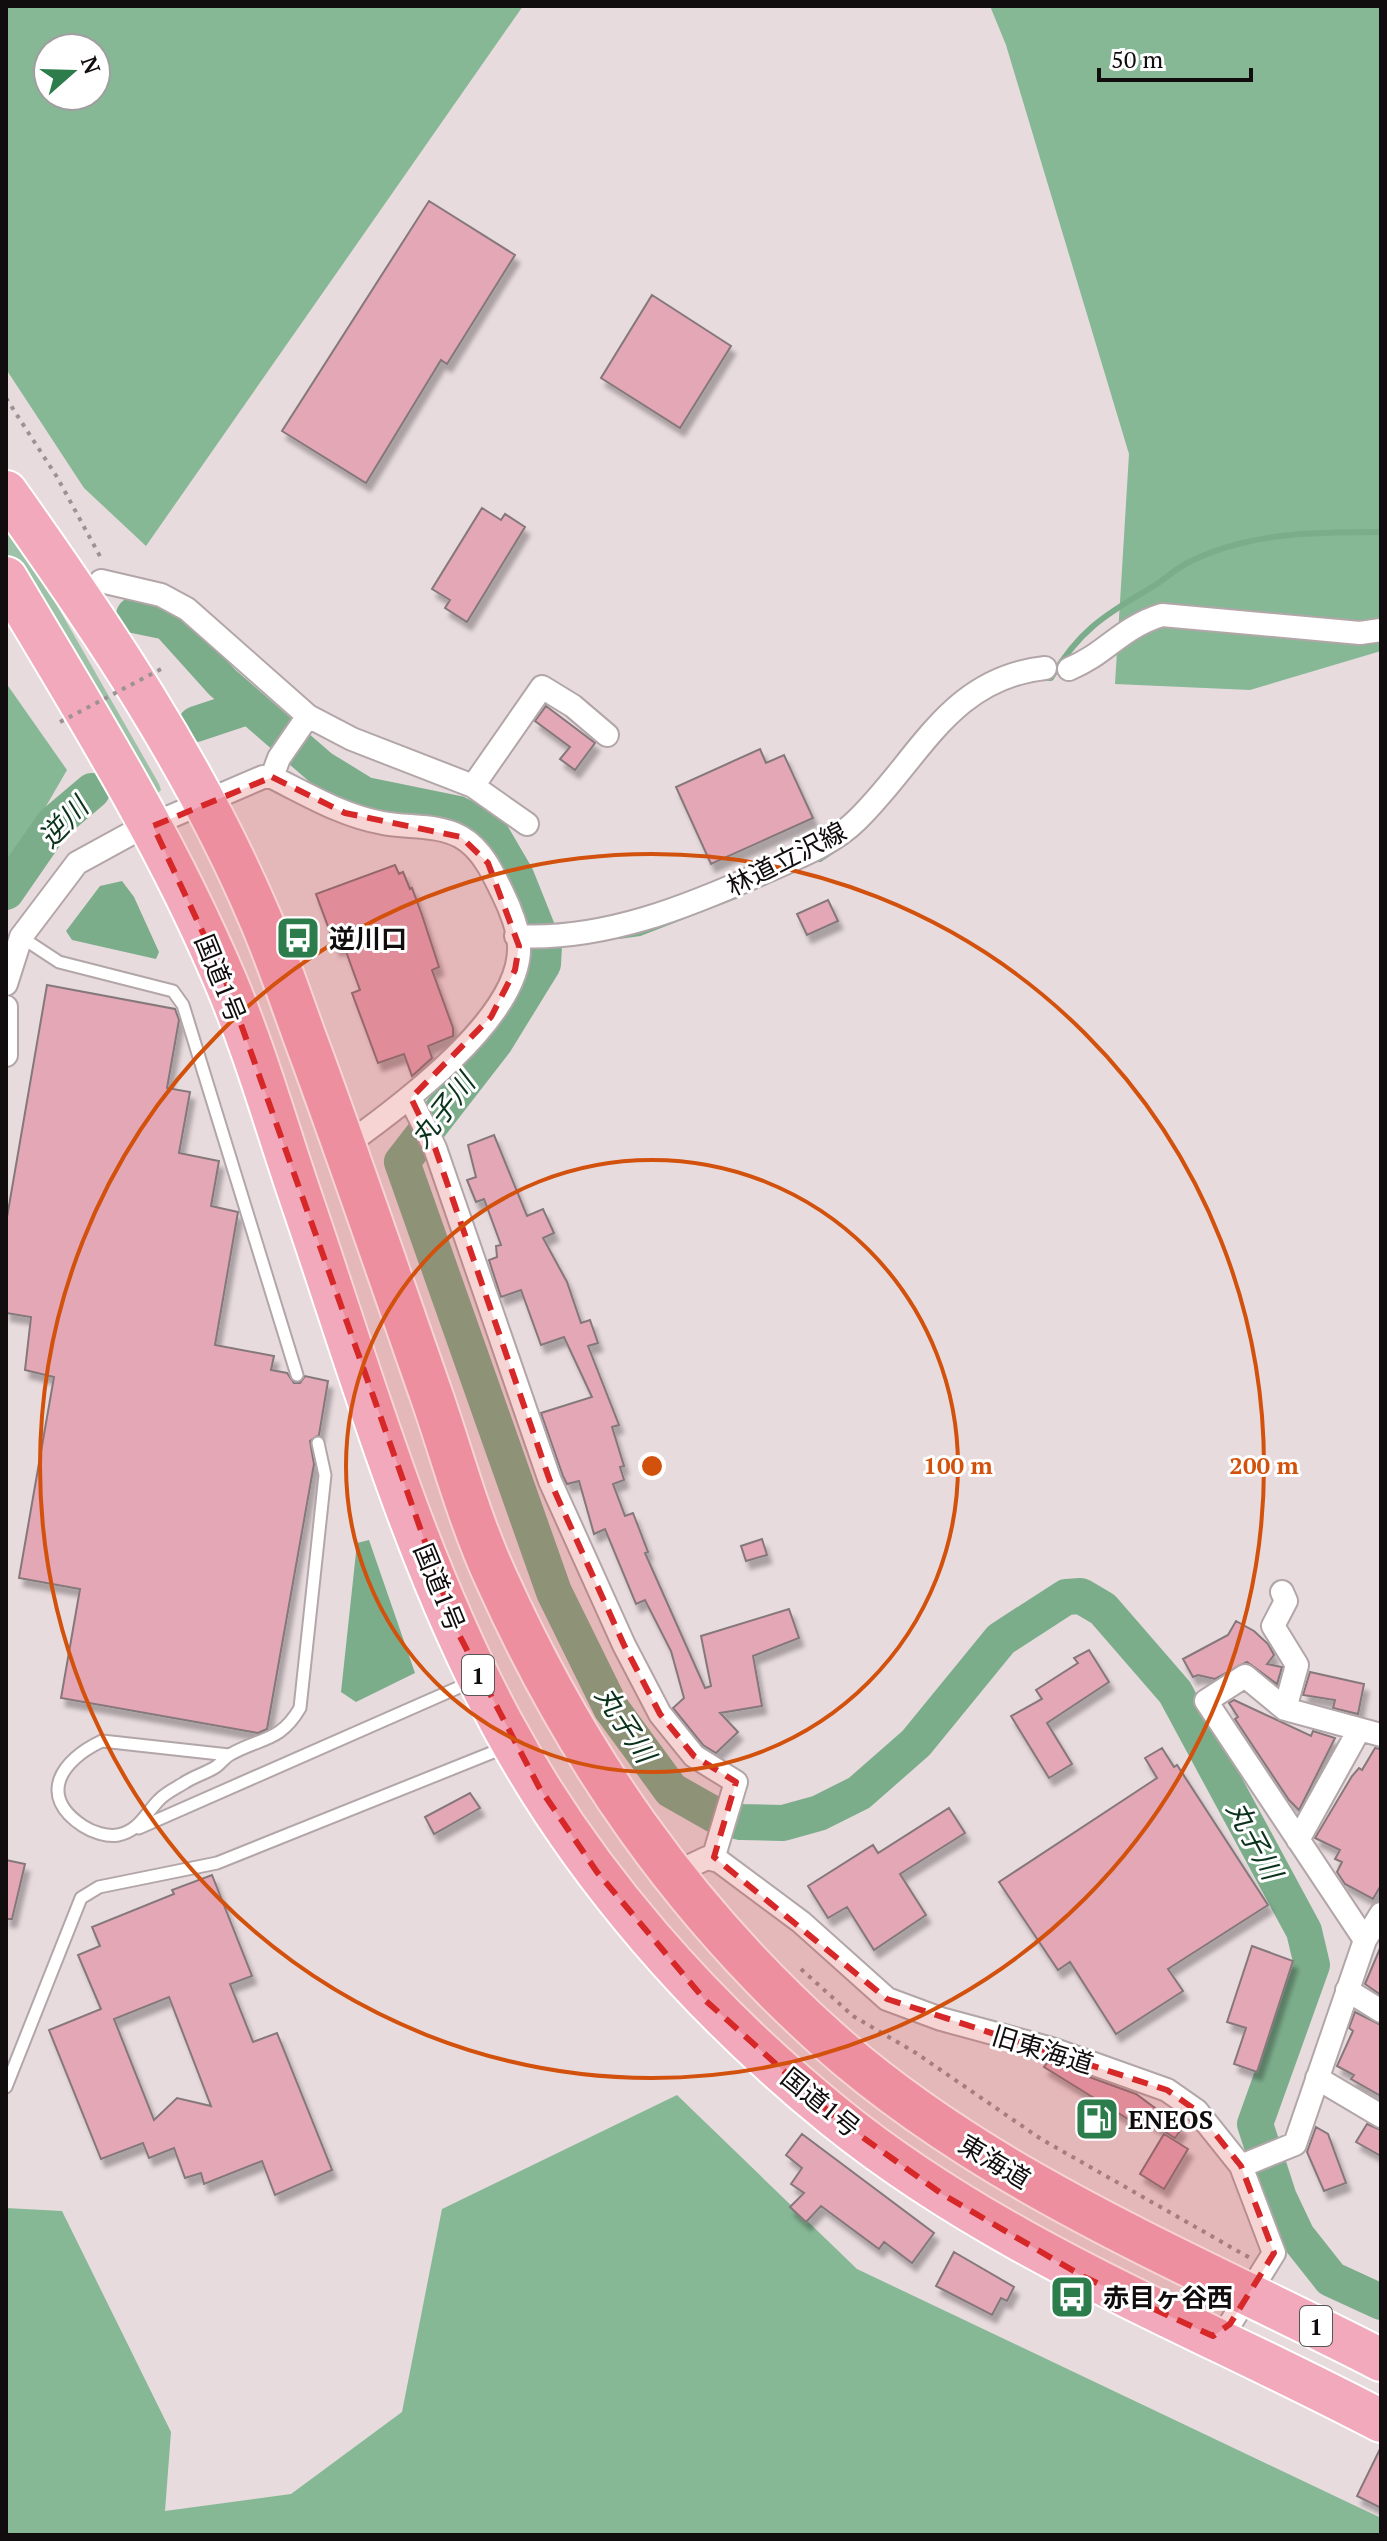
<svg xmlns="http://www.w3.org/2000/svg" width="1387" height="2541" font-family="'PT Serif','Noto Sans JP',serif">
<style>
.green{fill:#9ec2a8}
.forest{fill:#86b895;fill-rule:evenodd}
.water{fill:#7cad8b}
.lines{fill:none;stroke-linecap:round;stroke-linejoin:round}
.stream{stroke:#7cad8b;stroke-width:6}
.river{stroke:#7cad8b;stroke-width:36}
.building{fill:#e3a7b6;stroke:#85787b;stroke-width:2;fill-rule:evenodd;filter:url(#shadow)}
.lane-casing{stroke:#b2a6a8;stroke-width:15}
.street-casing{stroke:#b2a6a8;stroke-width:26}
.highway-casing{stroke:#fff;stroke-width:46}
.path{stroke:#9c9294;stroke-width:4;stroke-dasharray:4 6;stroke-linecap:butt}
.lane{stroke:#fff;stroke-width:11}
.street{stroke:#fff;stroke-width:22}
.highway{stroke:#f3a9bc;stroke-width:42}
.path-bridge{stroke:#9c9294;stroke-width:4;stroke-dasharray:4 6;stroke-linecap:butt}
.marked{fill:#d62828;fill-opacity:0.2;stroke:#d62828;stroke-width:6;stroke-dasharray:16 10;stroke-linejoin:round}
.ring{fill:none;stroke:#d2510c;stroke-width:4}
.labels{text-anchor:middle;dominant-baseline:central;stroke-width:6;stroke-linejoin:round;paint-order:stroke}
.shield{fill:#fff;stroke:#585556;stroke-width:2}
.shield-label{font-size:24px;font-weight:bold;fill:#110c0d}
.street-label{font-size:26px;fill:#110c0d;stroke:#fff}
.poi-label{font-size:26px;font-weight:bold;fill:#110c0d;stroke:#fff;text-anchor:start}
.water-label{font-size:28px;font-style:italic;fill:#0b321b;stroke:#fff}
.centre{fill:#d2510c;stroke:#fff;stroke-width:4}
.ring-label{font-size:24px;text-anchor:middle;font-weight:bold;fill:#d2510c;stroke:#fff;stroke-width:6;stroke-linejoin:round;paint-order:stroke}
</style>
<defs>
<filter id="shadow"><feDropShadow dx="4.5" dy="8" stdDeviation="2" flood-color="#0004"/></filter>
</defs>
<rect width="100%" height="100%" fill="#e8dbde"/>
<path class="green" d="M6,516L159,784L161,790L155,796L6,558Z"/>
<path class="forest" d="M6,6H523L146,546L84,488L6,369ZM48,48H96V96H48Z
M990,6H1381V651L1250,690L1115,684L1129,454L1006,45Z
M6,683L67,770L38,820L6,863Z
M677,2095L857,2269L1381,2518V2535H6V2208L62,2211L171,2432L165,2511L291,2494L402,2412L442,2209Z"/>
<path class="water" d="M122,881L134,897L159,952L156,959L72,940L66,931L100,886Z
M369,1540L415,1673L356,1702L341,1692L357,1543Z"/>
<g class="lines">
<path class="stream" d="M1042,678H1051C1078,632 1104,615 1149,589C1163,581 1175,569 1189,562C1249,532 1315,532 1381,532
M820,859L844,843
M619,936L640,933L741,894"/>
<path class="river" d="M134,615L168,622L222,682L321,768L365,795L458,814L476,823L492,835L516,876L544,946L543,964L495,1042L402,1162L554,1592L611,1708L671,1790L715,1815L741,1822L783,1823L819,1813L859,1793L916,1743L1001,1639L1066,1597L1081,1596L1103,1609L1175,1692L1304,1931L1312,1965L1255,2124L1279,2198L1297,2236L1331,2279L1381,2302
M196,724L250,706
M6,892L53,824L92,791"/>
</g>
<path class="building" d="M429,201L515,255L447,364L441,360L366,483L282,431Z
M652,295L731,346L680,428L601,378Z
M482,508L501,520L505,514L525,527L467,622L445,608L450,600L432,589Z
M546,706L595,743L575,770L560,759L570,747L535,721Z
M760,749L766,763L784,755L813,818L711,864L676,787Z
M395,865L399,874L403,872L410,889L412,888L422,915L439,967L432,970L453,1028V1036L428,1046L432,1058L412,1076L404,1054L378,1063L352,993L360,990L344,946L336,948L316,894Z
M828,900L838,921L807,935L797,914Z
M47,985L175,1009L179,1020L167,1088L190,1092L179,1153L219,1161L211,1206L238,1212L215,1345L274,1356L271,1370L287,1373L294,1383H300L305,1376L328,1381L319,1435L310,1441L314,1464L267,1729L258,1733L61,1698L80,1589L19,1578L54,1377L25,1370L31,1317L6,1313V1223Z
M494,1135L527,1216L543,1209L554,1233L543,1238L567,1282L581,1323L590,1320L598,1343L588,1346L619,1425L612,1427L624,1466L620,1467L624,1480L613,1484L625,1516L633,1513L648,1552L645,1553L705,1688L711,1686L701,1636L789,1609L799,1638L753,1656L762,1706L720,1713L738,1732L716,1753L703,1745L673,1708L684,1698L671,1651L645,1600L636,1604L605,1529L594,1534L579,1481L567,1484L563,1476L541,1413L592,1397L564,1337L541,1345L521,1290L501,1297L489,1260L497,1257L496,1246L501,1245L484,1199L476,1202L467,1180L476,1177L468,1145Z
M762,1539L767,1555L746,1561L741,1546Z
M1236,1621L1254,1631L1268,1644L1274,1655L1267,1664L1282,1667L1277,1684L1247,1662L1215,1679L1198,1675L1193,1677L1183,1659L1228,1635Z
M1089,1650L1109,1682L1047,1723L1072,1764L1049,1778L1011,1716L1042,1699L1036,1690L1078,1663L1074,1658Z
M1310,1672L1364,1684L1358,1714L1333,1708L1335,1700L1303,1695Z
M1234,1700L1311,1736L1313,1731L1335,1738L1299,1810L1289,1800L1235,1719L1238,1717L1229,1703Z
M1162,1748L1174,1767L1177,1765L1268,1905L1168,1969L1183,1991L1116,2034L1070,1962L1058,1970L999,1882L1157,1778L1145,1758Z
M1375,1748L1381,1749V1885L1373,1899L1345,1884L1337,1872L1342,1862L1335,1859L1340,1850L1315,1838L1352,1776L1359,1768L1362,1770Z
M470,1793L480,1808L434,1834L425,1817Z
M949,1808L965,1833L900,1874L926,1915L874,1950L847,1907L828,1918L808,1886L873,1845L878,1853Z
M6,1860L25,1864L12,1919H6Z
M212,1875L252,1976L230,1984L253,2042L277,2033L332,2170L275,2195L262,2161L204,2184L201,2173L185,2178L174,2148L149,2158L143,2143L101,2159L49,2030L101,2009L78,1955L100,1946L92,1927L174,1894L172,1890ZM169,1997L211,2106L177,2098L154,2120L114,2019Z
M1252,1946L1293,1961L1257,2072L1234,2064L1246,2028L1227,2022Z
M1381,1946V1995L1365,1984Z
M1355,2012L1381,2025V2096L1351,2079L1354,2075L1337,2066L1353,2031L1349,2028Z
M1048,2062L1136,2094L1182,2128L1175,2138L1132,2111L1128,2119L1044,2067Z
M1367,2124L1381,2130V2156L1356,2142Z
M1316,2127L1328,2134L1346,2183L1324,2191L1307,2152Z
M802,2134L934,2233L912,2263L884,2242L879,2249L821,2206L806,2222L790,2207L804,2193L791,2184L802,2168L786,2155Z
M1164,2134L1188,2149L1164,2189L1140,2174Z
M954,2252L1014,2287L1007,2301L1001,2298L992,2315L936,2286Z
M1381,2447V2508L1357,2496Z"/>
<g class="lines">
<g class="lane-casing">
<path id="lane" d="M21,937L59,962L173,991L183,1005L297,1375
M229,1755L102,1741C61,1760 37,1796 83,1826C92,1832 107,1837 118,1835C139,1831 145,1814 159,1800C165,1793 176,1788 184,1783C194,1776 207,1773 217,1766C222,1762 225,1757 231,1754C262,1737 280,1742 300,1708L325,1475L318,1443
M139,1828L471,1682
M6,2087L81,1898L99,1887L217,1863L506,1747"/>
</g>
<g class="street-casing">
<path id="street" d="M101,581L161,595L187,609L308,716L352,739L473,786L527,824
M1069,669C1106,654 1120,628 1162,615L1360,633L1381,630
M272,777L279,758L308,716
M473,786L542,687L573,706L607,735
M516,936C604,941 689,906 767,871C798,857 833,844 857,820C919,760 949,678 1045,668
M6,984L21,937L77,863L130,834L263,777H272C308,795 343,816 383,823C408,828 438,824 461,837C482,849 493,873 503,894C510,908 519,931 519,946C522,1017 397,1109 345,1146
M6,1007V1055
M410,1098L435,1148L550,1481L624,1645L660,1714L694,1756L736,1782L713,1859
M1282,1592L1286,1601L1273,1626L1297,1665L1285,1709
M1298,1840L1359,1730
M671,1875L707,1858L719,1861L801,1922L887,1999L941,2019L1052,2049L1167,2090L1197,2111L1241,2166L1274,2253L1230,2324L1213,2336
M1365,1940L1206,1701L1245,1676L1285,1709L1381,1735
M1347,1990L1381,2011
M1317,2078L1381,2116
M1241,2166L1295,2144L1365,1940L1381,1914"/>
</g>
<g class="highway-casing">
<path id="highway" d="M6,492C102,627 195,765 260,918C279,962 294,1009 311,1054C353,1168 392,1283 432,1397C453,1458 470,1522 497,1580C577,1757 682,1909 827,2039C987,2182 1192,2263 1381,2360
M6,578C84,709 165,838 225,980C256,1053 278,1132 304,1207C363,1380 415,1562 502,1724C584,1876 702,2009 835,2117C998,2249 1196,2324 1381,2421"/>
</g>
<path class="path" d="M6,398L57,477L102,560
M801,1969L853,2016L916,2053L1041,2139L1250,2258"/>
<use href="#lane" class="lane"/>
<use href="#street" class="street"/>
<use href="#highway" class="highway"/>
<path class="path-bridge" d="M60,722L163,668"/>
</g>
<path class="marked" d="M272,777L345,813L461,837L488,863L519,946L515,970L491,1017L411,1098L435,1148L550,1481L624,1645L660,1714L694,1756L736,1782L714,1857L887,1999L1167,2090L1197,2111L1241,2166L1274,2253L1230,2324L1213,2336L1084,2277L942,2194L837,2119L705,2000L597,1872L539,1787L456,1629L226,982L153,826Z"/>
<g class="ring">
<circle cx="652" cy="1466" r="306"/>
<circle cx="652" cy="1466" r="612"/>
</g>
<defs>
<g id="bus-square" transform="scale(2.3)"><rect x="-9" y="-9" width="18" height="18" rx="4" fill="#2c7c4c" stroke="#fff"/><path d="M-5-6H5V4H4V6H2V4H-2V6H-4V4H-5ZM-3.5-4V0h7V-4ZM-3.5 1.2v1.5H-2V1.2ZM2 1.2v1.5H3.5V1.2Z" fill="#fff"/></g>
<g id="fuel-square" transform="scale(2.3)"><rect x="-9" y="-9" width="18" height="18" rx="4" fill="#2c7c4c" stroke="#fff"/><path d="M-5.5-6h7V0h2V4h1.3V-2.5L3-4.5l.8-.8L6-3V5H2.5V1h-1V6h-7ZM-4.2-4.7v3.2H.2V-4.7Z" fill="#fff"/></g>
</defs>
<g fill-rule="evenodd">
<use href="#bus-square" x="298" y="938"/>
<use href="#fuel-square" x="1097" y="2119"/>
<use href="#bus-square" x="1072" y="2297"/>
</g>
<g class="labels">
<g class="shield">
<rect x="462" y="1655" width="32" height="40" rx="6"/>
<rect x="1300" y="2306" width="32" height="40" rx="6"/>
</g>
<g class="shield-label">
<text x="478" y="1675">1</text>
<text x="1316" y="2326">1</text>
</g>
<g class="street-label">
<text transform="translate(786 858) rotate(-27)">林道立沢線</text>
<text transform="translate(221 978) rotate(68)">国道1号</text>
<text transform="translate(440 1587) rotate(68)">国道1号</text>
<text transform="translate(1043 2049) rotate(17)">旧東海道</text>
<text transform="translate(821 2102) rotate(39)">国道1号</text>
<text transform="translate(995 2161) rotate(31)">東海道</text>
</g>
<g class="poi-label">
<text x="329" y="938">逆川口</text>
<text x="1128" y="2119">ENEOS</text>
<text x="1103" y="2297">赤目ヶ谷西</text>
</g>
<g class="water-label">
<text transform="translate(63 822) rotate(-46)">逆川</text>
<text transform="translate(442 1110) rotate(-52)">丸子川</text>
<text transform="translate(626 1724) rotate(57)">丸子川</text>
<text transform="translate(1255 1840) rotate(62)">丸子川</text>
</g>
</g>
<circle cx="652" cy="1466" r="12" class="centre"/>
<g class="ring-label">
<text x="958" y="1474">100 m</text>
<text x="1264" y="1474">200 m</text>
</g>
<rect width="1387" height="2541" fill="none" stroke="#110c0d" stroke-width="16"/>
<g transform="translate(72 72) rotate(70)"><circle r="38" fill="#ffffff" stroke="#a09e9e" stroke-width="2"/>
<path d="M0-6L14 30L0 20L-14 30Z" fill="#2c7c4c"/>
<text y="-12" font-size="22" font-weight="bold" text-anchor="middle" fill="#110c0d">N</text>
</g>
<path d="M1099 68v12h152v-12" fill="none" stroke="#110c0d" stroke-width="4"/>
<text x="1111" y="68" font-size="24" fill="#110c0d" stroke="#ffffff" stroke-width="6" paint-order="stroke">50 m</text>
</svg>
